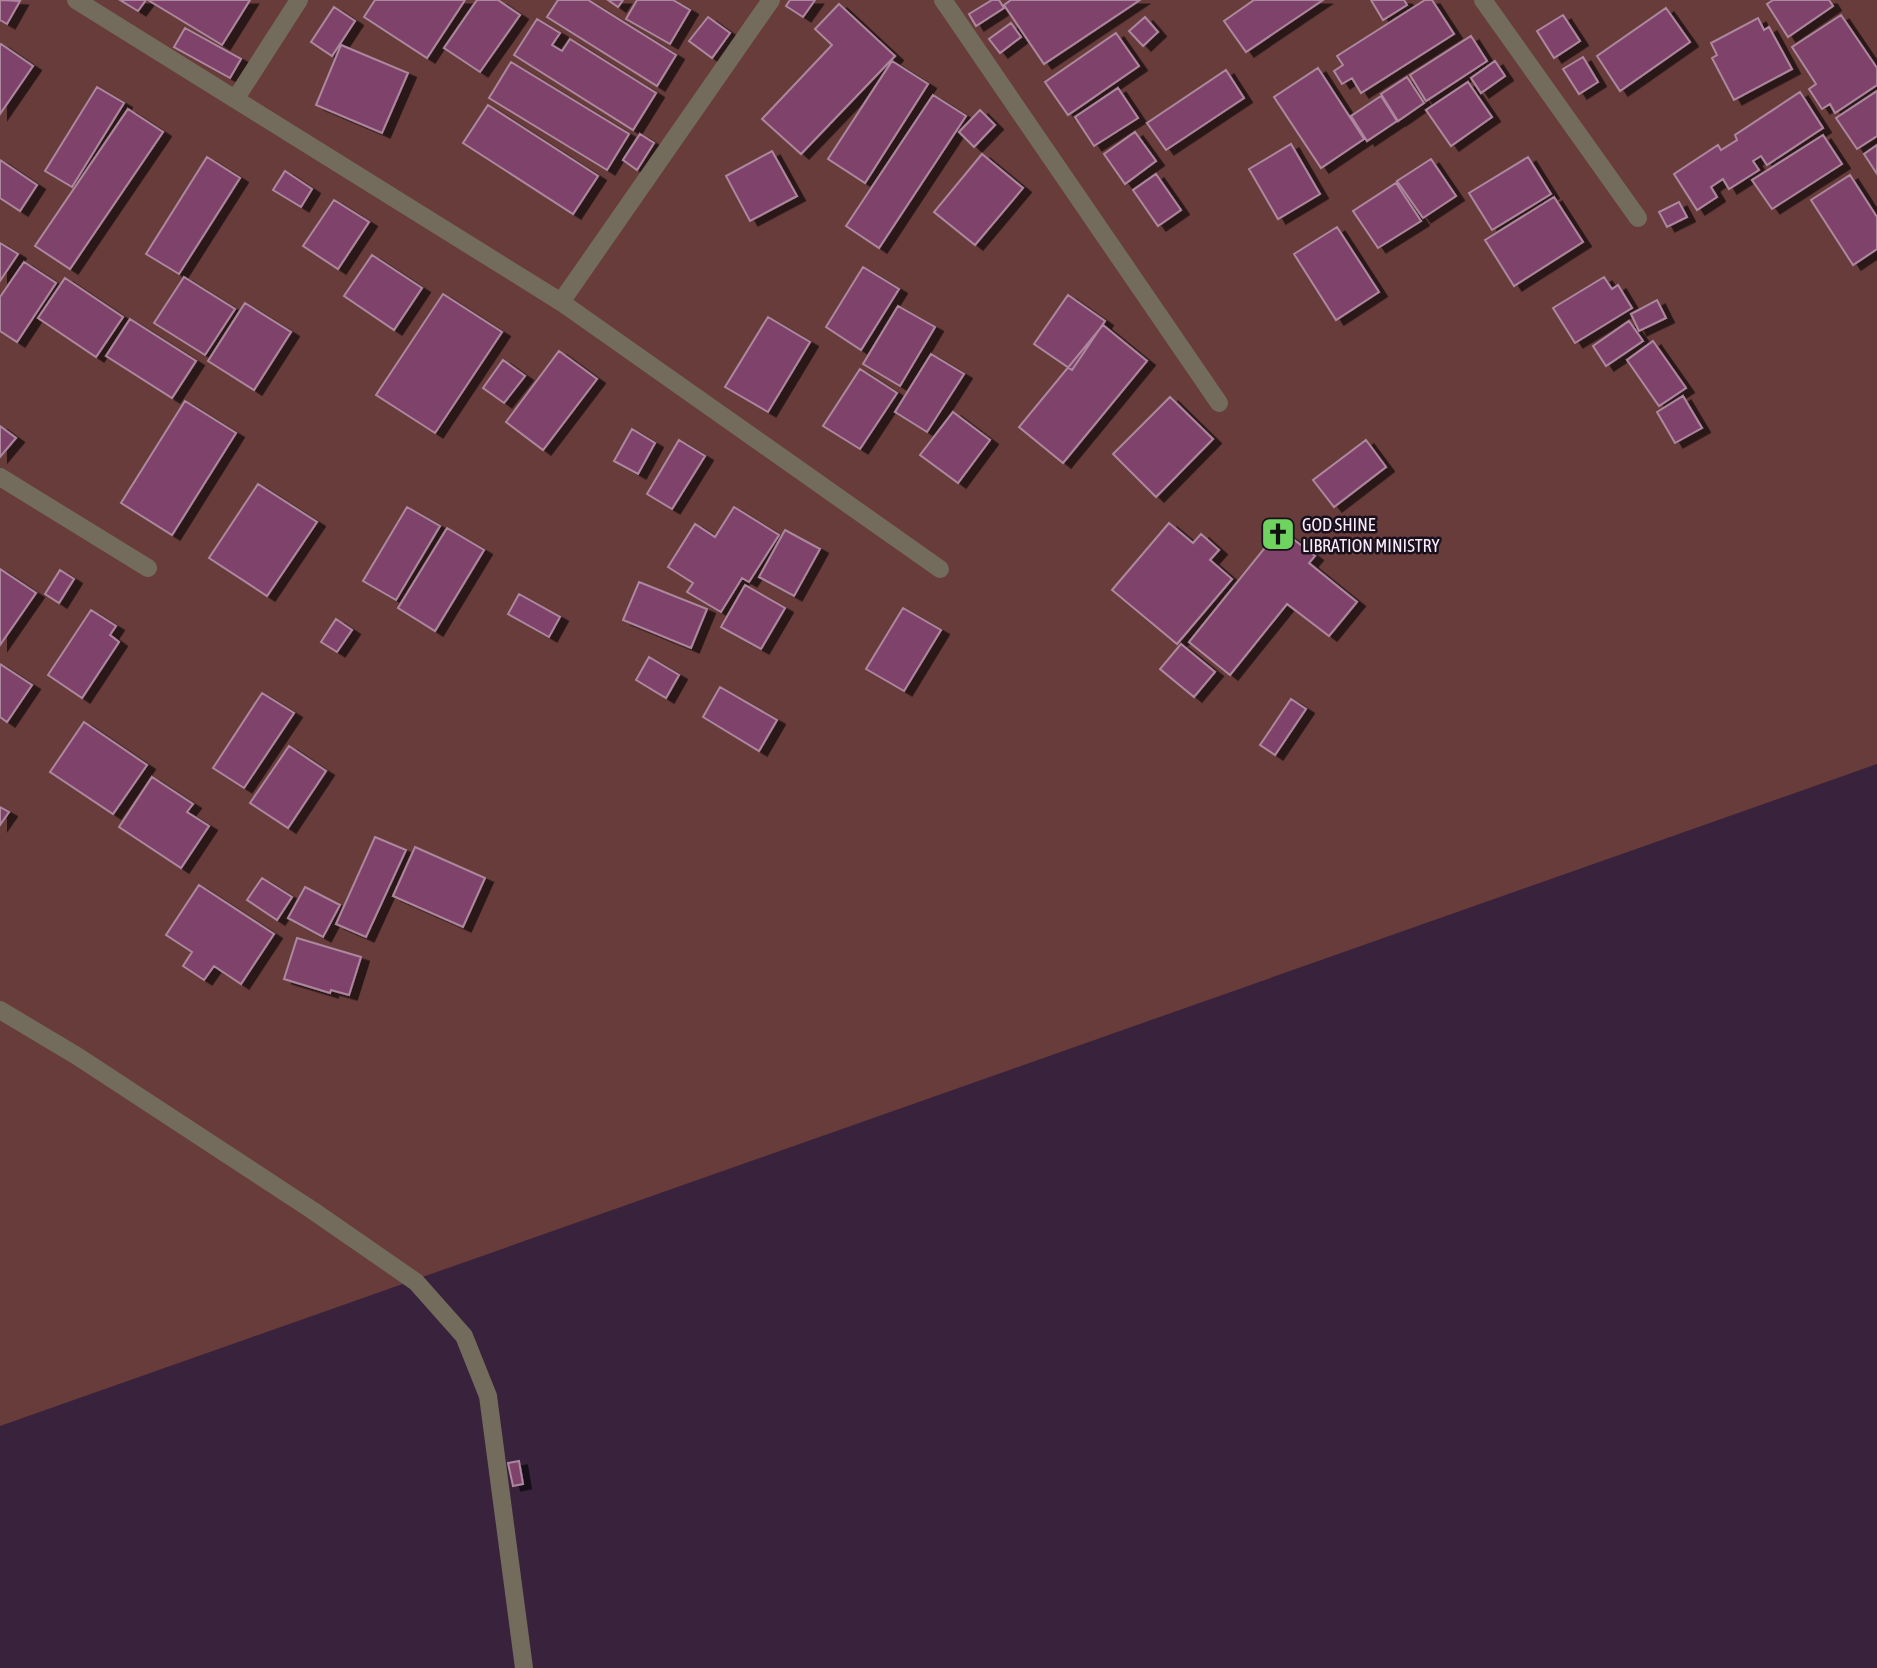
<svg xmlns="http://www.w3.org/2000/svg" width="1877" height="1668" font-family="'Asap Condensed',sans-serif">
<style>
.green{fill:#683c3b}
.building{fill:#7f436b;stroke:#ac879e;stroke-width:2;filter:url(#shadow)}
.lines{fill:none;stroke-linecap:round;stroke-linejoin:round}
.street{stroke:#736b5c;stroke-width:18}
.labels{text-anchor:middle;dominant-baseline:central;stroke-width:5;stroke-linejoin:round;paint-order:stroke}
.poi-label{font-size:18px;fill:#fbecfd;stroke:#1a101b;text-anchor:start}
</style>
<defs>
<filter id="shadow"><feDropShadow dx="8" dy="4.5" stdDeviation="0" flood-color="#0009"/></filter>
</defs>
<rect width="100%" height="100%" fill="#38223c"/>
<path class="green" d="M0,0H1877V764L0,1426Z"/>
<path class="building" d="M0,0L20,1L7,24L0,20Z
M120,0H146L138,11Z
M148,0H250L222,45Z
M375,0H465L427,58L364,17Z
M477,0H498L520,15L480,72L444,48Z
M558,0H588L676,55L657,86L547,17Z
M608,0H623L618,7Z
M637,0H673L690,10L670,44L626,19Z
M790,0H815L803,17L786,6Z
M992,0H999L1004,8L976,26L969,14Z
M1011,0H1140L1044,64L1004,5Z
M1254,0H1323L1246,52L1224,21Z
M1371,0H1404L1407,5L1383,20Z
M1425,0H1432L1454,34L1361,93L1352,78L1342,84L1334,71L1343,65L1337,56Z
M1773,0H1829L1833,6L1788,37L1767,4Z
M839,4L895,56L801,154L762,119L832,45L815,29Z
M334,7L355,21L332,56L311,42Z
M1666,8L1690,42L1620,91L1597,56Z
M1563,15L1580,41L1554,58L1537,31Z
M1841,15L1877,68V85L1835,113L1830,104L1822,109L1809,89L1816,84L1792,47Z
M708,17L730,33L712,58L689,41Z
M1145,17L1158,32L1143,46L1129,31Z
M1758,18L1764,30L1769,27L1792,69L1734,100L1712,58L1717,55L1711,43Z
M537,19L560,33L552,45L562,51L570,39L656,93L633,130L514,55Z
M1011,23L1021,37L1000,53L989,39Z
M185,28L241,59L230,78L174,47Z
M1116,33L1139,66L1068,115L1045,82Z
M1471,36L1487,61L1426,101L1410,75Z
M1,44L33,66L0,114V46Z
M341,45L408,73L382,133L316,105Z
M1583,57L1598,82L1579,94L1563,69Z
M892,61L928,84L865,183L828,159Z
M1495,61L1505,76L1481,93L1471,78Z
M511,62L629,134L607,170L489,98Z
M1318,68L1364,139L1321,168L1274,97Z
M1226,70L1244,98L1166,150L1147,123Z
M1407,77L1424,103L1398,121L1381,94Z
M1468,82L1492,117L1451,146L1426,110Z
M97,87L124,103L72,187L45,171Z
M1118,88L1138,118L1094,146L1075,117Z
M1877,91V136L1857,149L1836,118Z
M1800,92L1823,128L1767,165L1761,156L1753,161L1759,170L1729,189L1723,179L1711,187L1717,197L1697,210L1674,174L1718,145L1721,150L1737,140L1735,135Z
M933,95L966,116L879,248L846,226Z
M1381,96L1397,121L1367,141L1351,116Z
M488,105L598,176L573,214L463,143Z
M128,109L163,132L70,269L35,246Z
M980,110L995,125L974,147L959,132Z
M1135,132L1156,161L1125,184L1104,154Z
M640,134L654,143L637,170L623,160Z
M1823,135L1842,164L1772,209L1752,180Z
M1291,144L1320,194L1278,219L1249,169Z
M1877,145V174L1864,154Z
M772,151L797,196L750,221L726,176Z
M982,154L1023,188L975,245L934,212Z
M207,157L240,178L179,274L146,254Z
M1528,157L1551,194L1492,230L1469,193Z
M1431,159L1456,196L1423,218L1397,181Z
M0,160L37,185L20,211L0,198Z
M285,171L312,189L301,207L273,190Z
M1156,174L1181,210L1158,226L1133,190Z
M1850,175L1877,217V249L1853,265L1811,200Z
M1396,183L1421,221L1378,248L1353,211Z
M1554,197L1583,242L1514,286L1485,240Z
M334,200L369,222L338,269L303,246Z
M1679,202L1687,217L1667,227L1659,212Z
M1337,227L1379,292L1336,320L1294,254Z
M0,243L18,254L0,281Z
M372,255L422,288L394,330L344,296Z
M24,262L56,283L17,342L0,331V297Z
M863,267L899,289L861,350L826,327Z
M184,277L235,309L205,355L154,323Z
M1604,277L1612,289L1618,285L1632,308L1575,343L1553,308Z
M65,278L123,317L96,357L38,318Z
M443,294L502,332L435,433L376,395Z
M1068,295L1105,321L1072,370L1034,344Z
M1657,300L1666,318L1639,331L1631,314Z
M245,303L291,332L254,390L208,361Z
M898,306L935,327L900,386L863,364Z
M768,317L810,342L768,412L725,387Z
M130,319L196,361L172,398L106,356Z
M1629,321L1643,341L1606,366L1593,346Z
M1103,325L1147,361L1063,463L1019,427Z
M1653,341L1686,388L1659,406L1627,360Z
M559,351L597,379L543,450L506,422Z
M931,354L964,374L927,432L895,412Z
M503,360L525,376L504,403L483,388Z
M860,369L897,393L860,449L823,426Z
M1683,396L1702,428L1675,443L1657,412Z
M1170,397L1213,439L1156,497L1113,454Z
M185,401L236,433L172,535L121,503Z
M953,412L990,440L958,483L920,455Z
M0,426L16,438L0,457Z
M632,429L655,443L638,474L614,461Z
M679,440L705,456L672,509L647,494Z
M1366,440L1386,467L1334,507L1313,480Z
M258,484L317,522L267,596L209,558Z
M407,507L440,526L396,600L363,581Z
M734,507L779,535L749,582L742,578L721,612L687,592L693,583L668,567L695,524L715,537Z
M1169,523L1193,543L1201,534L1219,550L1210,560L1232,579L1177,644L1112,590Z
M447,528L484,550L435,631L398,608Z
M1280,529L1315,556L1309,563L1357,602L1329,636L1287,604L1230,675L1189,642Z
M785,530L820,549L794,596L759,577Z
M0,569L36,593L0,645Z
M60,570L74,579L59,603L45,594Z
M639,582L707,609L691,648L623,620Z
M745,585L785,608L761,649L721,627Z
M519,594L560,617L549,637L508,614Z
M903,608L941,630L904,691L866,669Z
M91,610L116,626L110,635L119,642L82,698L48,675Z
M336,619L352,630L337,652L321,642Z
M1181,644L1215,672L1194,697L1160,669Z
M649,657L679,675L666,698L636,680Z
M0,664L32,685L7,722L0,717Z
M720,687L777,720L759,751L703,717Z
M262,693L294,713L244,788L213,768Z
M1291,699L1306,709L1275,755L1260,745Z
M84,722L147,765L113,814L50,772Z
M289,746L326,771L288,828L250,803Z
M152,777L193,804L187,812L209,826L181,868L119,827Z
M0,807L9,812L0,825Z
M375,837L406,850L366,937L336,924Z
M415,847L485,878L463,927L393,896Z
M262,878L292,897L277,920L247,900Z
M199,885L274,934L241,984L214,966L204,980L183,966L192,952L166,935Z
M305,887L340,905L323,937L288,918Z
M297,938L361,957L349,995L331,990L330,993L284,979Z
M519,1461L523,1484L513,1486L508,1463Z"/>
<g class="lines">
<path class="street" d="M76,0L561,302L940,569
M943,0L1219,403
M1483,0L1638,218
M236,98L299,0
M561,302L771,0
M0,477L148,568
M0,1010L77,1056L312,1210L416,1282L464,1336L488,1396L524,1668"/>
</g>
<defs>
<g id="church-square" transform="scale(1.75)"><rect x="-9" y="-9" width="18" height="18" rx="4" fill="#6fd360" stroke="#1a101b"/><path d="M-1.2-6h2.4v3.5h3.3v2.4h-3.3V6h-2.4V-.1h-3.3v-2.4h3.3Z" fill="#111"/></g>
</defs>
<g fill-rule="evenodd">
<use href="#church-square" x="1278" y="534"/>
</g>
<g class="labels">
<g class="poi-label">
<text x="1302" y="524">GOD SHINE<tspan x="1302" dy="21">LIBRATION MINISTRY</tspan></text>
</g>
</g>
</svg>
